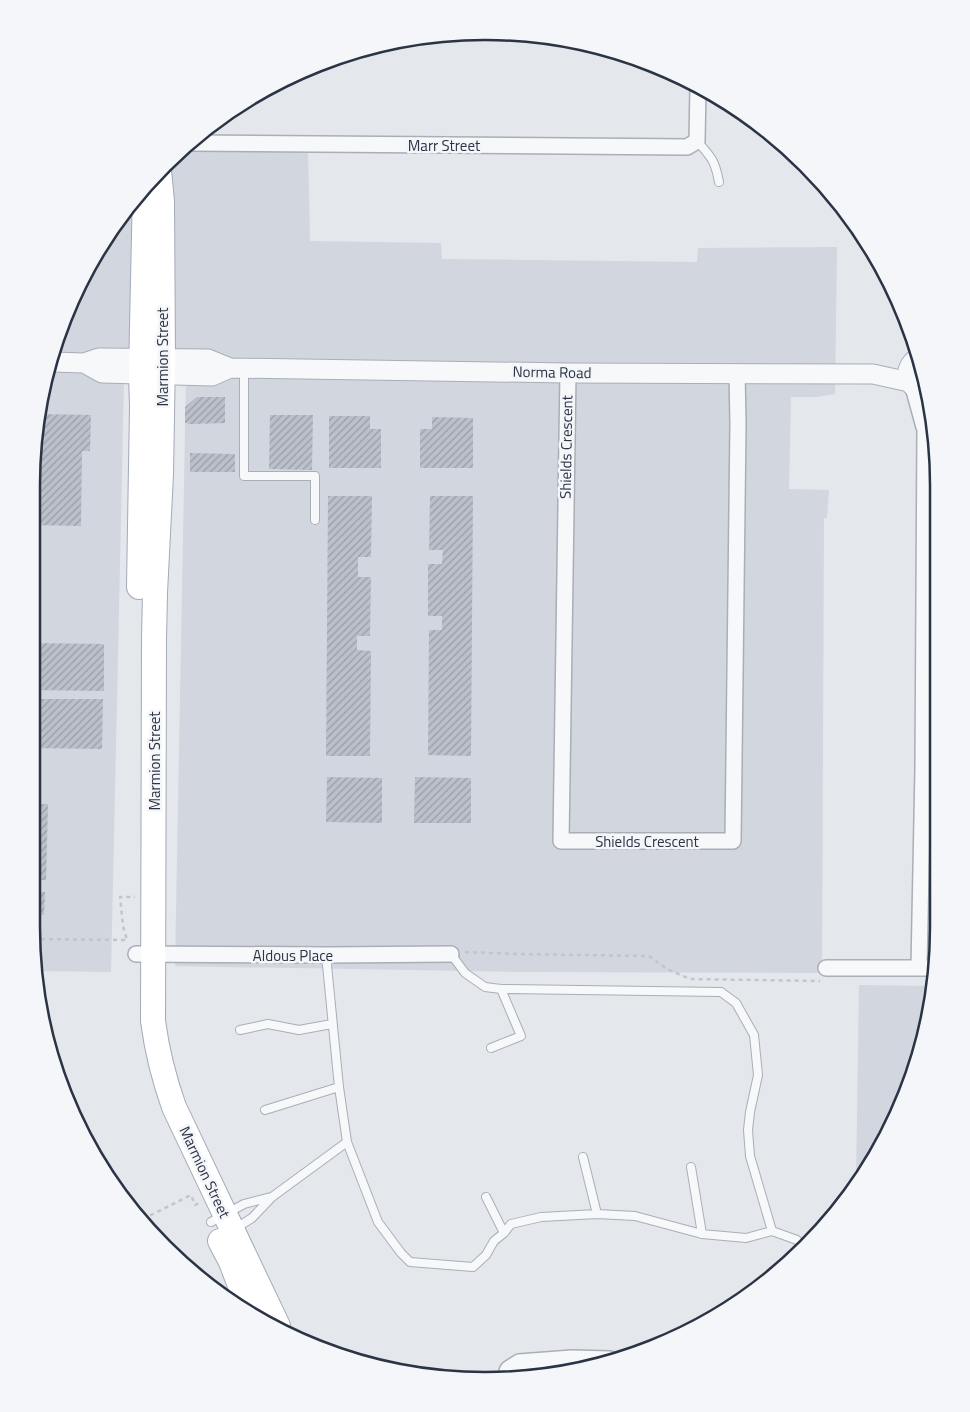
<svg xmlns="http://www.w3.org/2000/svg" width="970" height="1412" font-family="'Titillium Web',sans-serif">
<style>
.built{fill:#d2d6de}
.building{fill:url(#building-hatch)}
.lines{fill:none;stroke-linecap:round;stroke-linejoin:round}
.service-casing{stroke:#a9aeb7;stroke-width:10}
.minor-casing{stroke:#a9aeb7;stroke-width:18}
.tertiary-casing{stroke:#a9aeb7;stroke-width:21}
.primary-casing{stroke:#a3abb8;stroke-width:26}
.path{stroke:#c2c5cb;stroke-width:2.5;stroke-dasharray:4 4;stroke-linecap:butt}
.service{stroke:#f7f8fa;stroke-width:8}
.minor{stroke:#f7f8fa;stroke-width:15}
.tertiary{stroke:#f7f8fa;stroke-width:19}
.primary{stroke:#fff;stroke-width:24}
.labels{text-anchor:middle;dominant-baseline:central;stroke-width:5;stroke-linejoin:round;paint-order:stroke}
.street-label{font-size:15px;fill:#2b3445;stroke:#f4f6f9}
.rim{fill:none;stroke:#2b3445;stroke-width:2.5}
</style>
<defs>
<pattern id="building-hatch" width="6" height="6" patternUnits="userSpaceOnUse" patternTransform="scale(1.25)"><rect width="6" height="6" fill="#bbc0ca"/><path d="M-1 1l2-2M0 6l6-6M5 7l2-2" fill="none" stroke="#989da6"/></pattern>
</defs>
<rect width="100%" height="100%" fill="#e4e7ec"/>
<path class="built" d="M183,148L308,152L310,241L441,243L442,259L697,262L698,248L837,247L835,394L817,397H791L789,489L829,490L827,518H824L822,973L523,972L175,966L186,378L124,382L111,972L37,971L31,927V485L40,397L92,258L164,164Z
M859,985L933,986L930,1016L904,1101L862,1179L856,1186Z"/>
<path class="building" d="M197,397H225V423L193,424H188V423H185V407Z
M38,414L91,415L90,451H82L81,526L31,525V485Z
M270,415H313L312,470L269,469Z
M329,416H370V429H381V468H329Z
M432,417L473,418V468H420V429H432Z
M190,453L235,454V472H190Z
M328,496H372L371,557H358V577H371L370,636H357V650L371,651L370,756H326Z
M430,496H473L471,756L428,755L429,630H442V616H428V564H442L443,550H429Z
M31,643L104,644V691L31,690Z
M31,699H103L102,749L31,748Z
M327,777L382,778V823L326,822Z
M415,777L471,778V823H414Z
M31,804H48L46,880H35V892H45L44,915H31Z"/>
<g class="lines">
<g class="service-casing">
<path id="service" d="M697,141C711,157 715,160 719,182
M244,368V476H315V520
M451,954L465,973L485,987L501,989L721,992L736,1003L754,1035L758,1075L750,1112L748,1130L750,1156L772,1231L797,1240L805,1248
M326,955L339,1087L347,1142L378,1222L401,1253L410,1262L473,1267L486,1255L494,1241L504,1233L511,1224L541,1217L597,1214L635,1216L702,1234L746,1238L772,1231
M240,1030L268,1024L299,1030L332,1024
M491,1048L521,1036L501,989
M265,1110L339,1087
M583,1157L597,1214
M691,1167L702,1234
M486,1197L504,1233
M211,1222L244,1204L271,1197
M236,1228L252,1218L272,1197L347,1142"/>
</g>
<g class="minor-casing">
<path id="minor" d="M190,143L687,147L697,141L698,87
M568,373L561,841H733L738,423L737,373
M913,387L924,427
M136,954L326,955L451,954
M919,967L923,769L925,430L930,400
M826,968H935
M506,1374L508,1369L519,1362L572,1358L610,1359"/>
</g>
<g class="tertiary-casing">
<path id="tertiary" d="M917,358C900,370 907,392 928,391
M53,362L84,363L99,358L208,359L230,368L568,373L873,374L909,382
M84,363L102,373L212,376L230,368"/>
</g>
<g class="primary-casing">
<path id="primary" d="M159,171L162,202L163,358L161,474L155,593L154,639L153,1021C157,1051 164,1079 174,1107L278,1326
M139,587L142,406L141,374L145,189
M220,1241L231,1262L248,1307"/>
</g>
<path class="path" d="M33,939L127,940L123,926L120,897H135
M465,952L519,954L649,956L667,969L690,979L820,981
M143,1219L191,1195L195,1205L199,1203"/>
<use href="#service" class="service"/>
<use href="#minor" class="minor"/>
<use href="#tertiary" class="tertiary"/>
<use href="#primary" class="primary"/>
</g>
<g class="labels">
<g class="street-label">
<text x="444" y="145">Marr Street</text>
<text transform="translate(162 357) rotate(-90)">Marmion Street</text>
<text transform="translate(552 372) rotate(1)">Norma Road</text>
<text transform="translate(566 447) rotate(-89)">Shields Crescent</text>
<text transform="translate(154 761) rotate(-90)">Marmion Street</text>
<text x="647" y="841">Shields Crescent</text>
<text x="293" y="955">Aldous Place</text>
<text transform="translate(205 1172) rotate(65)">Marmion Street</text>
</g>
</g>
<path d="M0 0H970V1412H0ZM485 40H485A445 445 0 0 1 930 485V927A445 445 0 0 1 485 1372H485A445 445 0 0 1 40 927V485A445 445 0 0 1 485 40Z" fill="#f4f6f9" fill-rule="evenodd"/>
<path class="rim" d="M485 40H485A445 445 0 0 1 930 485V927A445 445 0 0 1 485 1372H485A445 445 0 0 1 40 927V485A445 445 0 0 1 485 40Z"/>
</svg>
